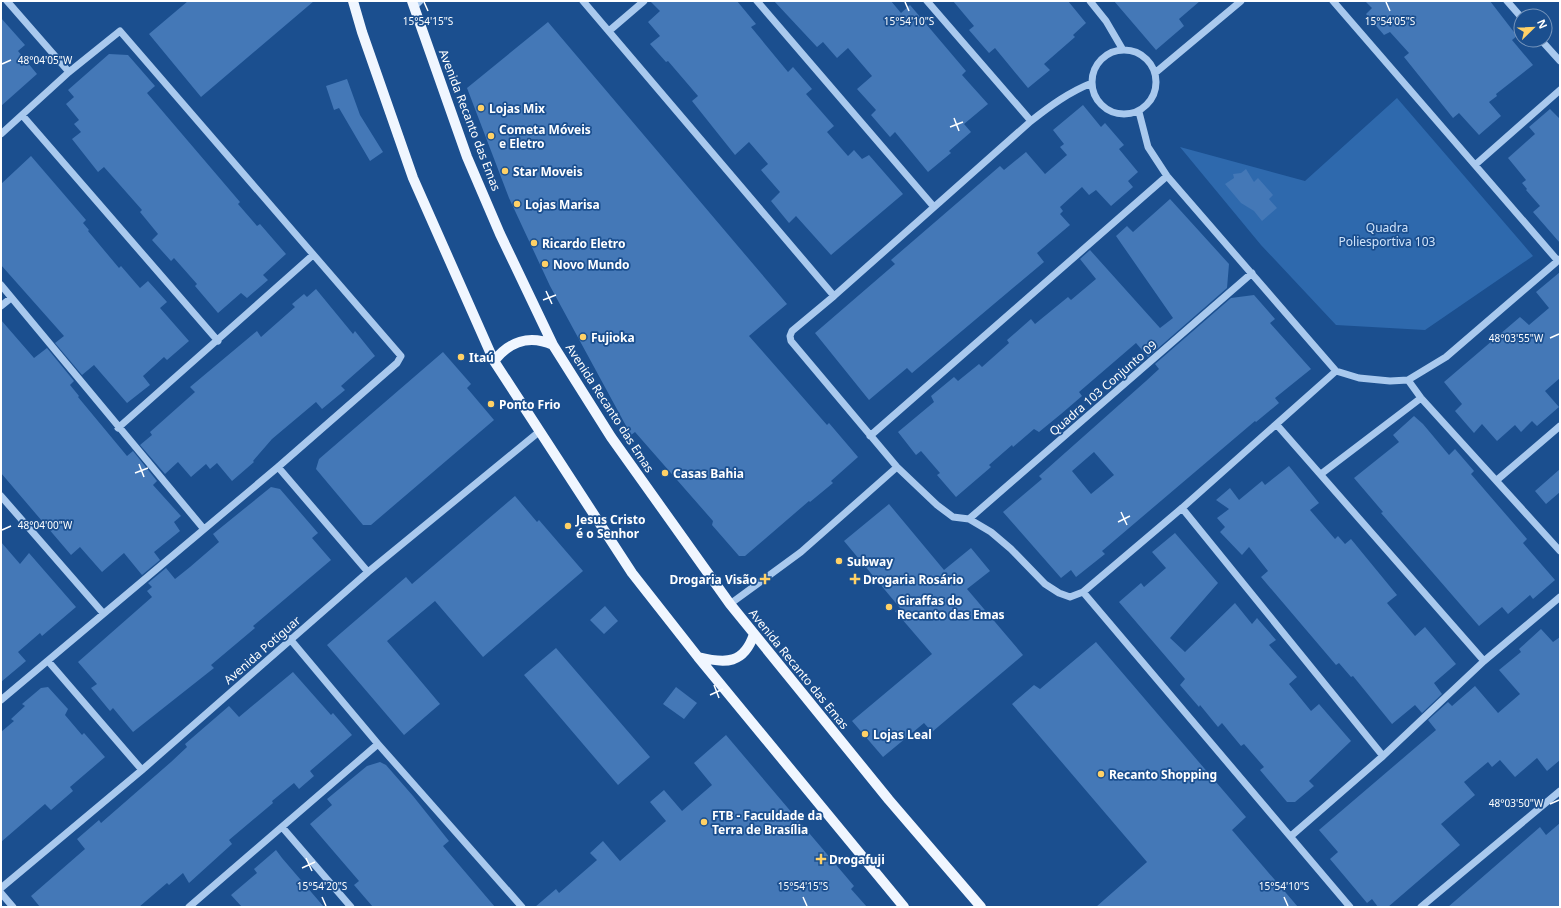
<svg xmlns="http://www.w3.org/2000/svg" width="1561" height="908" font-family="'Noto Sans',sans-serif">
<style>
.green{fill:#2e69ad}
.building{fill:#4478b7;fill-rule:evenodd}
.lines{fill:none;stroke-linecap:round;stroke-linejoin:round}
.minor{stroke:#a9c9ee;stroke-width:7}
.major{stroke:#f0f6ff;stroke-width:10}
.ticks{fill:none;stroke:#fff;stroke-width:1.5}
.poi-dot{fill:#ffd166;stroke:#1b4f8f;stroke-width:1.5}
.labels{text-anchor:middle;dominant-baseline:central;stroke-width:3.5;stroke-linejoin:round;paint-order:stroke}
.poi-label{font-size:12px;font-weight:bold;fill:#fff;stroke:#1b4f8f;text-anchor:start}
.street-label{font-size:12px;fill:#fff;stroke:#1b4f8f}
.park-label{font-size:12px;fill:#cfe3fa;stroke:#1b4f8f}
.ticks-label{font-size:10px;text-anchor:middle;fill:#fff;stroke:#1b4f8f;stroke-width:3.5;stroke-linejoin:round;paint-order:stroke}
</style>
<rect width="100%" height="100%" fill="#1b4f8f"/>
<path class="green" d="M1397,98L1533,256L1425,330L1336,325L1261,245L1180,147L1305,181Z"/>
<path class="building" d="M188,1H314L201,97L149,34Z
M650,1H737L756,24L751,27L788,72L793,67L812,89L806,94L834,126L827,132L848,156L854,150L862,159L869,155L903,194L831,255L796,216L789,223L771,201L780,192L761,170L768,164L749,142L735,155L692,101L698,96L668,61L666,62L650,44L660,36L648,22L660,11Z
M774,1H891L901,13L910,5L966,71L962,75L988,104L964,124L971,132L949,151L951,153L928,172L895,132L890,137L871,115L876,110L857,89L872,76L848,48L837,58L823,42L817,47Z
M953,1H1068L1086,23L1073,35L1075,37L1044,64L1050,70L1028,88L995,48L989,53L969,30L974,26Z
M1114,1H1200L1179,19L1184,26L1156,50Z
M1365,1H1490L1517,36L1512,40L1533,65L1496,94L1497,96L1489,102L1501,116L1479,135L1459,113L1453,118L1404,57L1409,53L1390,32L1384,35L1366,14L1372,8Z
M1,18L25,45L18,51L37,74L1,106Z
M548,22L787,304L749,336L827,425L829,423L858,457L831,481L833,483L810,502L809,501L745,556H739L712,525L713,521L635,432L631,435L550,286L509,198L467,88Z
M109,54L128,55L155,86L147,93L240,202L238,204L257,226L260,224L286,254L263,275L268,280L247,298L241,293L218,313L195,286L197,284L174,258L171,261L152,240L158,234L140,212L142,210L104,167L98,172L72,139L81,132L74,124L79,120L66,104L74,97L68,90Z
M347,79L360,115L383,152L370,161L339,108L334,110L326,86Z
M1083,105L1101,127L1105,123L1124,145L1119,149L1138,172L1128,181L1133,187L1111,206L1096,190L1089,195L1082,187L1060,207L1063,211L1060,214L1070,225L1037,253L1044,262L912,373L907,368L869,400L815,333L895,264L891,260L1000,166L1004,170L1026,152L1045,174L1067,155L1060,147L1064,144L1053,130Z
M1550,109L1560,119V243L1533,212L1540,206L1526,190L1527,189L1522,183L1526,180L1508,158L1535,134L1529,127Z
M31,156L86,220L83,223L89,230L88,231L119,268L121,266L140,288L148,281L167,302L160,308L189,341L167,360L164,357L143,376L150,385L127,403L94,365L82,375L55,343L64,336L1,265V184Z
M1246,169L1254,182L1258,178L1273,195L1269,199L1277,208L1262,221L1254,211L1241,203L1225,184L1234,178L1233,174L1241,173Z
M1170,199L1229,264L1227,288L1148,357L1136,343L1079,392L1082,396L1061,414L1039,432L1034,429L1013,447L1012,445L989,465L991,467L956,497L937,475L940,473L921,451L916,455L898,432L934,402L931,396L954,377L958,381L979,364L982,367L1009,343L1007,340L1031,319L1035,324L1068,297L1071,300L1096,279L1080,259L1090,250L1160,328L1173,318L1116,236L1127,226L1133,232Z
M1560,272V378L1545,391L1559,407L1537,426L1532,421L1521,432L1515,425L1497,441L1482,424L1474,433L1455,411L1462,404L1444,382L1520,317L1529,325L1549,308L1536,292Z
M316,289L353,334L355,331L375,356L341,386L345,390L322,409L316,402L272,439L253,461L254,462L232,481L217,463L210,469L206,464L191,477L178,462L165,474L140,445L152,435L150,432L195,392L190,387L257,331L261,337L295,307L292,304L304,294L307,297Z
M1254,295L1275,319L1270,323L1311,369L1275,398L1279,403L1256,422L1255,421L1102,551L1105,554L1076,577L1071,570L1061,578L1003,512L1042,479L1039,476L1146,381L1159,369L1155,364L1231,298ZM1094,452L1114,475L1091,494L1072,471Z
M1,320L34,358L47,348L74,381L70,385L79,396L78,397L127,456L133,451L157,481L153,485L181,516L174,522L180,531L154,552L160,560L142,575L124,553L102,572L80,547L71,555L1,473Z
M443,352L471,384L467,388L494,420L371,525H363L316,469L319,459Z
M1414,416L1423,424L1449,455L1455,449L1474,471L1471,474L1527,539L1523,543L1555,580L1533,599L1530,595L1508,614L1502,607L1479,626L1381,513L1383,512L1354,478L1399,442L1393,435Z
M1289,466L1319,503L1310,510L1335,539L1338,536L1345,544L1351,539L1397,595L1387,603L1415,636L1425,627L1456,664L1434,683L1442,694L1422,713L1415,705L1392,724L1353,676L1351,677L1339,663L1336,665L1261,577L1268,571L1249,547L1242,555L1220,532L1225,527L1217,518L1229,509L1216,500L1230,488L1239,500L1262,481L1265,485Z
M1560,469V492L1546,504L1535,491Z
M271,487L280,489L318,533L312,538L331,560L253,626L255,628L211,665L214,668L133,732L113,708L110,711L91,688L97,684L78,662L152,597L147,591L152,587L148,583L166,568L175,579L190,567L219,542L213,534Z
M515,496L537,522L539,520L583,571L483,657L435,601L387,641L440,704L404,735L327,645L406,577L412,584Z
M889,504L944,570L971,548L990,571L967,589L1023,655L932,732L924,723L883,757L852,721L932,654L895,611L900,608L844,541Z
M1175,533L1218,583L1170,638L1185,652L1235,603L1252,624L1257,618L1276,640L1269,645L1297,677L1289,684L1311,711L1319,704L1351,741L1309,781L1314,786L1295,802H1287L1260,770L1264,767L1244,744L1241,746L1222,723L1218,727L1200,705L1199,707L1180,685L1185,679L1119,602L1141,583L1144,587L1166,568L1152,552Z
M1,542L20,564L29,553L76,607L42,636L40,633L18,652L26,661L1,682Z
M605,606L618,621L604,634L590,620Z
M1541,629L1553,642L1560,637V760L1547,771L1537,758L1515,777L1500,760L1492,767L1488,762L1464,782L1475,795L1441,824L1460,845L1388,907H1378L1372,899L1367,903L1330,859L1338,852L1319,830L1436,730L1428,720L1448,702L1452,706L1475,686L1498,713L1520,694L1499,670L1521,652L1519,649Z
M1096,642L1246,817L1232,830L1298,907H1096L1147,862L1012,704L1034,685L1040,689Z
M556,648L650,757L618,785L524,675Z
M293,672L331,715L333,713L352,735L310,771L314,776L299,789L294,783L272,801L273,803L229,840L232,844L189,883L183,873L169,885L167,883L139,907H40L31,896L85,849L77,839L99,820L101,823L171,762L187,747L185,744L229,706L239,717Z
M48,687L68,709L65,715L82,735L84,733L105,757L70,787L73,791L51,810L45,804L1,842V732L14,721L11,719L25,706L22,704L41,688Z
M676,687L697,703L684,719L663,704Z
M726,735L854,886L851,889L867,907H535L556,889L559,893L597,860L590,853L603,841L620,861L666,821L650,802L664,790L682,811L712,785L694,763Z
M380,762L386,765L413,796L449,841L443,846L495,907H373L354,885L359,881L310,824L332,805L327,799L367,766Z
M1560,823V907H1448L1540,827L1546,835Z
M276,850L282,858L324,907H242L231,895L257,873L254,869Z"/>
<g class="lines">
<path class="minor" d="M7,1L69,72
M583,1L834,296L792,331L790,336L791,341L897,467L937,505L953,517L969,519L991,532L1011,549L1045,584L1059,593L1070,597L1083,592L1182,508L1336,371L1359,378L1390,381L1408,380L1446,357L1560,259
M757,1L934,207
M927,1L1031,121
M1090,1L1106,21L1123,50
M1333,1L1558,261
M1507,1L1521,17
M414,7L420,1
M609,31L644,1
M1541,40L1560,61
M1092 82a32 32 0 1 1 64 0a32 32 0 1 1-64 0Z
M1155,73L1241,1
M1139,112L1148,147L1167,176L1336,371
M22,115L218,341
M1,134L69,72L120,31L401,356L397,363L278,467L1,700
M1475,165L1560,90
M1,285L203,528
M834,296L1031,121C1050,106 1069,92 1092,83
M1,306L11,298
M1408,380L1421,398L1560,551
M1277,425L1484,661
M118,428L313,255
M870,436L1167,176
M278,467L368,572
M1321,474L1421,398
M1497,480L1560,426
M1,496L103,613
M1182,508L1383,756
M969,519L1252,273
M1083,592L1350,907
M730,604L801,552L897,467
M290,639L378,744L522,907
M48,661L142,770
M282,827L351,907
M1291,836L1383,756L1484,661L1560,597
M1,888L142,770L368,572L540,431
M1,893L13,907
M189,907L378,744
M1421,907L1560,791"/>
<path class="major" d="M353,1L362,32L413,178L494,361L632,573L698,657L904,907
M412,1L467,157L500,234L553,345L611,437L730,604L889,800L981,907
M494,361C509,342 529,334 553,345
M698,657C726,664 744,664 754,634"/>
</g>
<path class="ticks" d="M424,2L428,11M905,2L909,11M1386,2L1390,11M2,64L11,60M954,118L959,131M950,127L963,122M546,291L552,304M543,300L556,295M1550,338L1559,334M139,464L144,477M135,473L148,468M1121,512L1127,525M1118,522L1130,516M2,530L11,526M714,685L719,698M710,695L723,689M1550,804L1559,800M306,858L312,871M302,868L315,862M322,897L326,906M803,897L807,906M1284,897L1288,906"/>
<g class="poi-dot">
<circle cx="481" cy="108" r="4"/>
<circle cx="491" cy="136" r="4"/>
<circle cx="505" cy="171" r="4"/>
<circle cx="517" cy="204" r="4"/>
<circle cx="534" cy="243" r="4"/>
<circle cx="545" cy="264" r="4"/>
<circle cx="583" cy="337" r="4"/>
<circle cx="461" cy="357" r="4"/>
<circle cx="491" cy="404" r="4"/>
<circle cx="665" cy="473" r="4"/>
<circle cx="568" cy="526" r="4"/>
<circle cx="839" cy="561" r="4"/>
<path d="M763 573h4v4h4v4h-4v4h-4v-4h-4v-4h4z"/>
<path d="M853 573h4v4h4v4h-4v4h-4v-4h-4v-4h4z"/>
<circle cx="889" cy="607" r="4"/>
<circle cx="865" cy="734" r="4"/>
<circle cx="1101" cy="774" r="4"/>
<circle cx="704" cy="822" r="4"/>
<path d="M819 853h4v4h4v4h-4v4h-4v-4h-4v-4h4z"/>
</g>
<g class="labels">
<g class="poi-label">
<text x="489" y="108">Lojas Mix</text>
<text x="499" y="129">Cometa Móveis<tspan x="499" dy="14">e Eletro</tspan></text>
<text x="513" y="171">Star Moveis</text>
<text x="525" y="204">Lojas Marisa</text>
<text x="542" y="243">Ricardo Eletro</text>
<text x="553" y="264">Novo Mundo</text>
<text x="591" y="337">Fujioka</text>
<text x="469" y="357">Itaú</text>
<text x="499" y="404">Ponto Frio</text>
<text x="673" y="473">Casas Bahia</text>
<text x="576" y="519">Jesus Cristo<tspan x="576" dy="14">é o Senhor</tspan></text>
<text x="847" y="561">Subway</text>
<text x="757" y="579" text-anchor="end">Drogaria Visão</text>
<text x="863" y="579">Drogaria Rosário</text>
<text x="897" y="600">Giraffas do<tspan x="897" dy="14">Recanto das Emas</tspan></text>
<text x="873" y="734">Lojas Leal</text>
<text x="1109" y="774">Recanto Shopping</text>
<text x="712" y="815">FTB - Faculdade da<tspan x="712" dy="14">Terra de Brasília</tspan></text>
<text x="829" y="859">Drogafuji</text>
</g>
<g class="street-label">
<text transform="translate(470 120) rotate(69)">Avenida Recanto das Emas</text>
<text transform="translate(1103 388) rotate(-41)">Quadra 103 Conjunto 09</text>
<text transform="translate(610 408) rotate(57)">Avenida Recanto das Emas</text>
<text transform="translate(262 650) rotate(-41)">Avenida Potiguar</text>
<text transform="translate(799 669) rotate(51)">Avenida Recanto das Emas</text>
</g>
<g class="park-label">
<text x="1387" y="227">Quadra<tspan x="1387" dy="14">Poliesportiva 103</tspan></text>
</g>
</g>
<g class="ticks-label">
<text x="428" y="25">15°54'15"S</text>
<text x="909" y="25">15°54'10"S</text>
<text x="1390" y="25">15°54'05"S</text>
<text x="45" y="64">48°04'05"W</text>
<text x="1516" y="342">48°03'55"W</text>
<text x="45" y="529">48°04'00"W</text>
<text x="1516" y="807">48°03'50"W</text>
<text x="322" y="890">15°54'20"S</text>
<text x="803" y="890">15°54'15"S</text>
<text x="1284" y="890">15°54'10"S</text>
</g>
<rect width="1561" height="908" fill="none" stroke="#ffffff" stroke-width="4"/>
<g transform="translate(1533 28) rotate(67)"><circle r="19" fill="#1b4f8f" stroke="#7695bc"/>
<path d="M0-3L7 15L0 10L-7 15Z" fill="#ffd166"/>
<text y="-6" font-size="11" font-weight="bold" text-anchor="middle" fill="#ffffff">N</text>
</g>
</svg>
